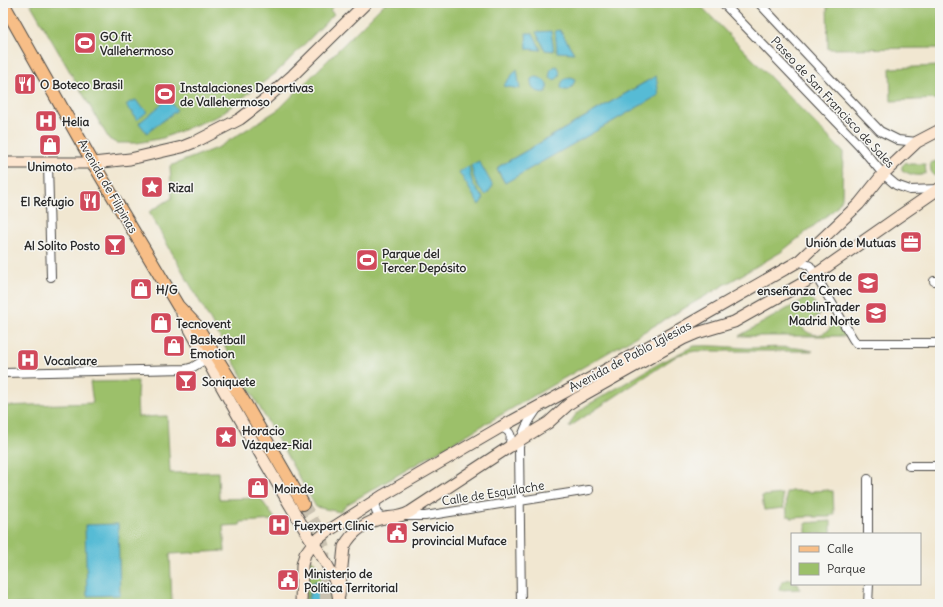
<svg xmlns="http://www.w3.org/2000/svg" width="943" height="607" font-family="Delius,sans-serif">
<style>
.green{fill:#9cc06a;stroke:#64764a;fill-rule:evenodd}
.water{fill:#57bbd5;stroke:#417380}
.lines{fill:none;stroke-linecap:round;stroke-linejoin:round}
.primary-tunnel{stroke:#c9c1b0;stroke-width:12;stroke-dasharray:12 6;stroke-linecap:butt}
.street-casing{stroke:#494744;stroke-width:10}
.secondary-casing{stroke:#494744;stroke-width:13}
.primary-casing{stroke:#494744;stroke-width:14}
.street{stroke:#fff;stroke-width:8}
.secondary{stroke:#fce5cf;stroke-width:11}
.primary{stroke:#f7be87;stroke-width:12}
.labels{text-anchor:middle;dominant-baseline:central;stroke-width:3;stroke-linejoin:round;paint-order:stroke}
.poi-label{font-size:12px;font-weight:bold;fill:#2b2b2b;stroke:#f6f6f2;text-anchor:start}
.street-label{font-size:12px;fill:#2b2b2b;stroke:#f6f6f2}
</style>
<rect width="100%" height="100%" fill="#f6f6f2"/>
<filter id="ink" filterUnits="userSpaceOnUse"><feTurbulence type="fractalNoise" baseFrequency=".025" numOctaves="2"/><feDisplacementMap in="SourceGraphic" scale="8" xChannelSelector="R" yChannelSelector="G"/><feConvolveMatrix kernelMatrix="1 2 1 2 8 2 1 2 1" color-interpolation-filters="sRGB"/></filter>
<filter id="wash" filterUnits="userSpaceOnUse"><feTurbulence type="fractalNoise" baseFrequency=".012" numOctaves="4" result="noise"/><feDisplacementMap in="SourceGraphic" scale="16" xChannelSelector="R" yChannelSelector="G"/><feGaussianBlur stdDeviation="0.9" result="paint"/><feColorMatrix in="noise" values="0 0 0 0 0 0 0 0 0 0 0 0 0 0 0 0 0 1.4 0 .05"/><feComposite in="paint" operator="in"/></filter>
<g filter="url(#wash)">
<rect width="100%" height="100%" fill="#f1e7d1"/>
<path class="green" d="M30,3H337L330,10L334,14L276,73L218,116L163,138L137,143H116L109,139Z
M385,3H698L843,152L842,199L835,209L781,252L346,505L340,512L316,507L149,212L172,198L170,166L219,147L279,109ZM656,76L505,183L497,170L499,169L498,167Z
M827,3H940V48L828,49Z
M940,66V99L891,101L890,68Z
M940,160V173L934,176L931,171L930,163Z
M906,162L907,164H925L926,173C918,178 909,174 902,170V166Z
M810,296L821,314L801,326C809,338 827,338 833,323C834,321 834,317 834,314L848,336H739Z
M694,346C711,345 729,347 747,348C769,348 792,345 813,351H695L678,355L569,427C573,416 577,413 586,406L660,363Z
M138,381L137,396L138,417L167,416L170,473L218,472L219,499L260,498L276,520L241,522L240,525L223,526L225,551L170,554L172,604H3V406L93,403L90,382Z
M829,490V491H833L834,515H830V517H814V516H807V517L791,518V516H787L786,492H790V491H806V492H813V491Z
M782,494L784,508L764,510L762,496Z
M831,521V534H806V523Z
M312,560C324,570 328,587 330,602L327,604H323L326,585L315,581L314,583H311L308,604H305C306,589 306,575 310,561Z
M791,579L792,580V584H798L800,589L779,590C780,583 784,580 791,579Z"/>
<path class="water" d="M560,30L574,53L557,52L555,31Z
M551,31L554,51L545,50L536,32Z
M533,33L541,50L527,49L526,33Z
M556,66L558,67C562,74 558,83 550,78C549,73 550,68 556,66Z
M517,69L520,89L503,86Z
M656,76L659,95L505,183L497,169H498V167Z
M535,77C542,77 551,84 546,92C537,94 530,88 531,79Z
M570,77L574,78L575,80L572,87L568,90H564L561,88C561,81 564,79 570,77Z
M168,99L177,110L147,133L139,123Z
M135,100H136L141,107H143L147,112L137,120L133,114V112L130,111L126,105L130,102H132Z
M479,161L493,186L486,195C475,185 474,179 471,165Z
M469,166C471,181 473,188 484,198L479,205L459,172Z
M118,524L120,595L87,596L85,525Z
M315,581L321,582V583L326,584L323,604H308L311,583H314Z"/>
</g>
<g filter="url(#ink)">
<g class="lines">
<path class="primary-tunnel" d="M303,504L319,530L324,548L326,604"/>
<g class="street-casing">
<path id="street" d="M723,3L859,145L883,174L896,185L910,190L938,189
M759,3L833,82L880,131L898,140L917,142
M48,164L51,277
M799,261L810,266L853,339L856,343H940
M934,281H940
M3,373L186,369L193,367L206,359
M501,427C512,432 512,436 509,447
M909,466H940
M868,479V534
M377,500C374,510 375,516 386,518
M404,516H425L589,490
M521,604L519,447C522,433 528,421 537,409
M868,604L869,584"/>
</g>
<g class="secondary-casing">
<path id="secondary" d="M3,163H93L130,159L182,147L197,141L240,119L267,98L293,75L366,3
M182,314C216,379 253,442 290,505C298,518 305,531 314,544C327,564 338,579 339,604
M339,596L344,547C352,531 369,520 385,518C394,517 402,517 410,512L509,447L538,429L548,423L570,403L578,398L683,339L697,333L734,322L805,282L895,219L940,188
M301,604L302,565L305,554L313,543L328,531L384,495L501,427L675,332L799,261L859,204L883,174L917,142L940,130"/>
</g>
<g class="primary-casing">
<path id="primary" d="M3,3L93,163L178,306L196,325L246,405L303,504"/>
</g>
<use href="#street" class="street"/>
<use href="#secondary" class="secondary"/>
<use href="#primary" class="primary"/>
</g>
</g>
<defs>
<g id="stadium-square" transform="scale(1.15)"><rect x="-9" y="-9" width="18" height="18" rx="4" fill="#d1495b" stroke="#f6f6f2"/><path d="M0-5a6.5 5 0 1 0 0 10a6.5 5 0 1 0 0-10ZM-3.5-1.8h7v3.6h-7Z" fill="#fff"/></g>
<g id="restaurant-square" transform="scale(1.15)"><rect x="-9" y="-9" width="18" height="18" rx="4" fill="#d1495b" stroke="#f6f6f2"/><path d="M-5-6h1v4h1v-4h1v4h1v-4h1v5L-1.5 .5V6h-2V.5L-5-1ZM5-6V6H3V1.5H1.5Q1.5-4 5-6Z" fill="#fff"/></g>
<g id="hospital-square" transform="scale(1.15)"><rect x="-9" y="-9" width="18" height="18" rx="4" fill="#d1495b" stroke="#f6f6f2"/><path d="M-5-5h3v3.5h4V-5h3V5h-3V1.5h-4V5h-3Z" fill="#fff"/></g>
<g id="shop-square" transform="scale(1.15)"><rect x="-9" y="-9" width="18" height="18" rx="4" fill="#d1495b" stroke="#f6f6f2"/><path d="M-5-2.5h2.3a2.7 3.5 0 0 1 5.4 0H5L5.5 6h-11ZM-1.5-2.5h3a1.5 2.3 0 0 0-3 0Z" fill="#fff"/></g>
<g id="sight-square" transform="scale(1.15)"><rect x="-9" y="-9" width="18" height="18" rx="4" fill="#d1495b" stroke="#f6f6f2"/><path d="M0-6L1.8-2.2L6-1.7L2.9 1.2L3.7 5.4L0 3.3L-3.7 5.4L-2.9 1.2L-6-1.7L-1.8-2.2Z" fill="#fff"/></g>
<g id="office-square" transform="scale(1.15)"><rect x="-9" y="-9" width="18" height="18" rx="4" fill="#d1495b" stroke="#f6f6f2"/><path d="M-6-3h4V-5.5h4V-3h4V5H-6ZM-1-4.5V-3h2v-1.5ZM-6 0V1H6V0Z" fill="#fff"/></g>
<g id="bar-square" transform="scale(1.15)"><rect x="-9" y="-9" width="18" height="18" rx="4" fill="#d1495b" stroke="#f6f6f2"/><path d="M-6-5H6L.8 .8V4.5H3.5V6h-7V4.5H-.8V.8Z" fill="#fff"/></g>
<g id="school-square" transform="scale(1.15)"><rect x="-9" y="-9" width="18" height="18" rx="4" fill="#d1495b" stroke="#f6f6f2"/><path d="M0-5L7-2L0 1L-7-2ZM-4 1L0 2.5L4 1V4Q0 6-4 4Z" fill="#fff"/></g>
<g id="civic-square" transform="scale(1.15)"><rect x="-9" y="-9" width="18" height="18" rx="4" fill="#d1495b" stroke="#f6f6f2"/><path d="M-.6-6.5H3V-4.5H.6V-3L4-1V1h2V6H-6V1h2V-1L-.6-3ZM-1.2 2.5V6h2.4V2.5Z" fill="#fff"/></g>
</defs>
<g fill-rule="evenodd">
<use href="#stadium-square" x="85" y="43"/>
<use href="#restaurant-square" x="25" y="84"/>
<use href="#stadium-square" x="165" y="94"/>
<use href="#hospital-square" x="46" y="121"/>
<use href="#shop-square" x="50" y="145"/>
<use href="#sight-square" x="152" y="187"/>
<use href="#restaurant-square" x="90" y="201"/>
<use href="#office-square" x="911" y="242"/>
<use href="#bar-square" x="115" y="245"/>
<use href="#stadium-square" x="367" y="260"/>
<use href="#school-square" x="868" y="283"/>
<use href="#shop-square" x="141" y="289"/>
<use href="#school-square" x="876" y="313"/>
<use href="#shop-square" x="161" y="323"/>
<use href="#shop-square" x="174" y="346"/>
<use href="#hospital-square" x="28" y="360"/>
<use href="#bar-square" x="186" y="381"/>
<use href="#sight-square" x="226" y="437"/>
<use href="#shop-square" x="258" y="488"/>
<use href="#hospital-square" x="279" y="525"/>
<use href="#civic-square" x="397" y="533"/>
<use href="#civic-square" x="288" y="580"/>
</g>
<g class="labels">
<g class="poi-label">
<text x="100" y="36">GO fit<tspan x="100" dy="14">Vallehermoso</tspan></text>
<text x="40" y="84">O Boteco Brasil</text>
<text x="180" y="87">Instalaciones Deportivas<tspan x="180" dy="14">de Vallehermoso</tspan></text>
<text x="62" y="121">Helia</text>
<text x="50" y="166" text-anchor="middle">Unimoto</text>
<text x="168" y="187">Rizal</text>
<text x="74" y="201" text-anchor="end">El Refugio</text>
<text x="896" y="242" text-anchor="end">Unión de Mutuas</text>
<text x="100" y="245" text-anchor="end">Al Solito Posto</text>
<text x="382" y="253">Parque del<tspan x="382" dy="14">Tercer Depósito</tspan></text>
<text x="852" y="276" text-anchor="end">Centro de<tspan x="852" dy="14">enseñanza Cenec</tspan></text>
<text x="156" y="289">H/G</text>
<text x="860" y="306" text-anchor="end">GoblinTrader<tspan x="860" dy="14">Madrid Norte</tspan></text>
<text x="176" y="323">Tecnovent</text>
<text x="190" y="339">Basketball<tspan x="190" dy="14">Emotion</tspan></text>
<text x="44" y="360">Vocalcare</text>
<text x="202" y="381">Soniquete</text>
<text x="242" y="430">Horacio<tspan x="242" dy="14">Vázquez-Rial</tspan></text>
<text x="274" y="488">Moinde</text>
<text x="294" y="525">Fuexpert Clinic</text>
<text x="412" y="526">Servicio<tspan x="412" dy="14">provincial Muface</tspan></text>
<text x="304" y="573">Ministerio de<tspan x="304" dy="14">Política Territorial</tspan></text>
</g>
<g class="street-label">
<text transform="translate(833 102) rotate(47)">Paseo de San Francisco de Sales</text>
<text transform="translate(108 186) rotate(60)">Avenida de Filipinas</text>
<text transform="translate(630 356) rotate(-28)">Avenida de Pablo Iglesias</text>
<text transform="translate(493 493) rotate(-9)">Calle de Esquilache</text>
</g>
</g>
<rect width="943" height="607" fill="none" stroke="#f6f6f2" stroke-width="16"/>
<rect x="791" y="533" width="130" height="52" fill="#f6f6f2" stroke="#a5a5a2"/>
<rect x="799" y="546" width="20" height="6" fill="#f7be87" stroke="#a5a5a2"/>
<text x="827" y="553" font-size="12" fill="#2b2b2b">Calle</text>
<rect x="799" y="563" width="20" height="12" fill="#9cc06a" stroke="#a5a5a2"/>
<text x="827" y="573" font-size="12" fill="#2b2b2b">Parque</text>
</svg>
